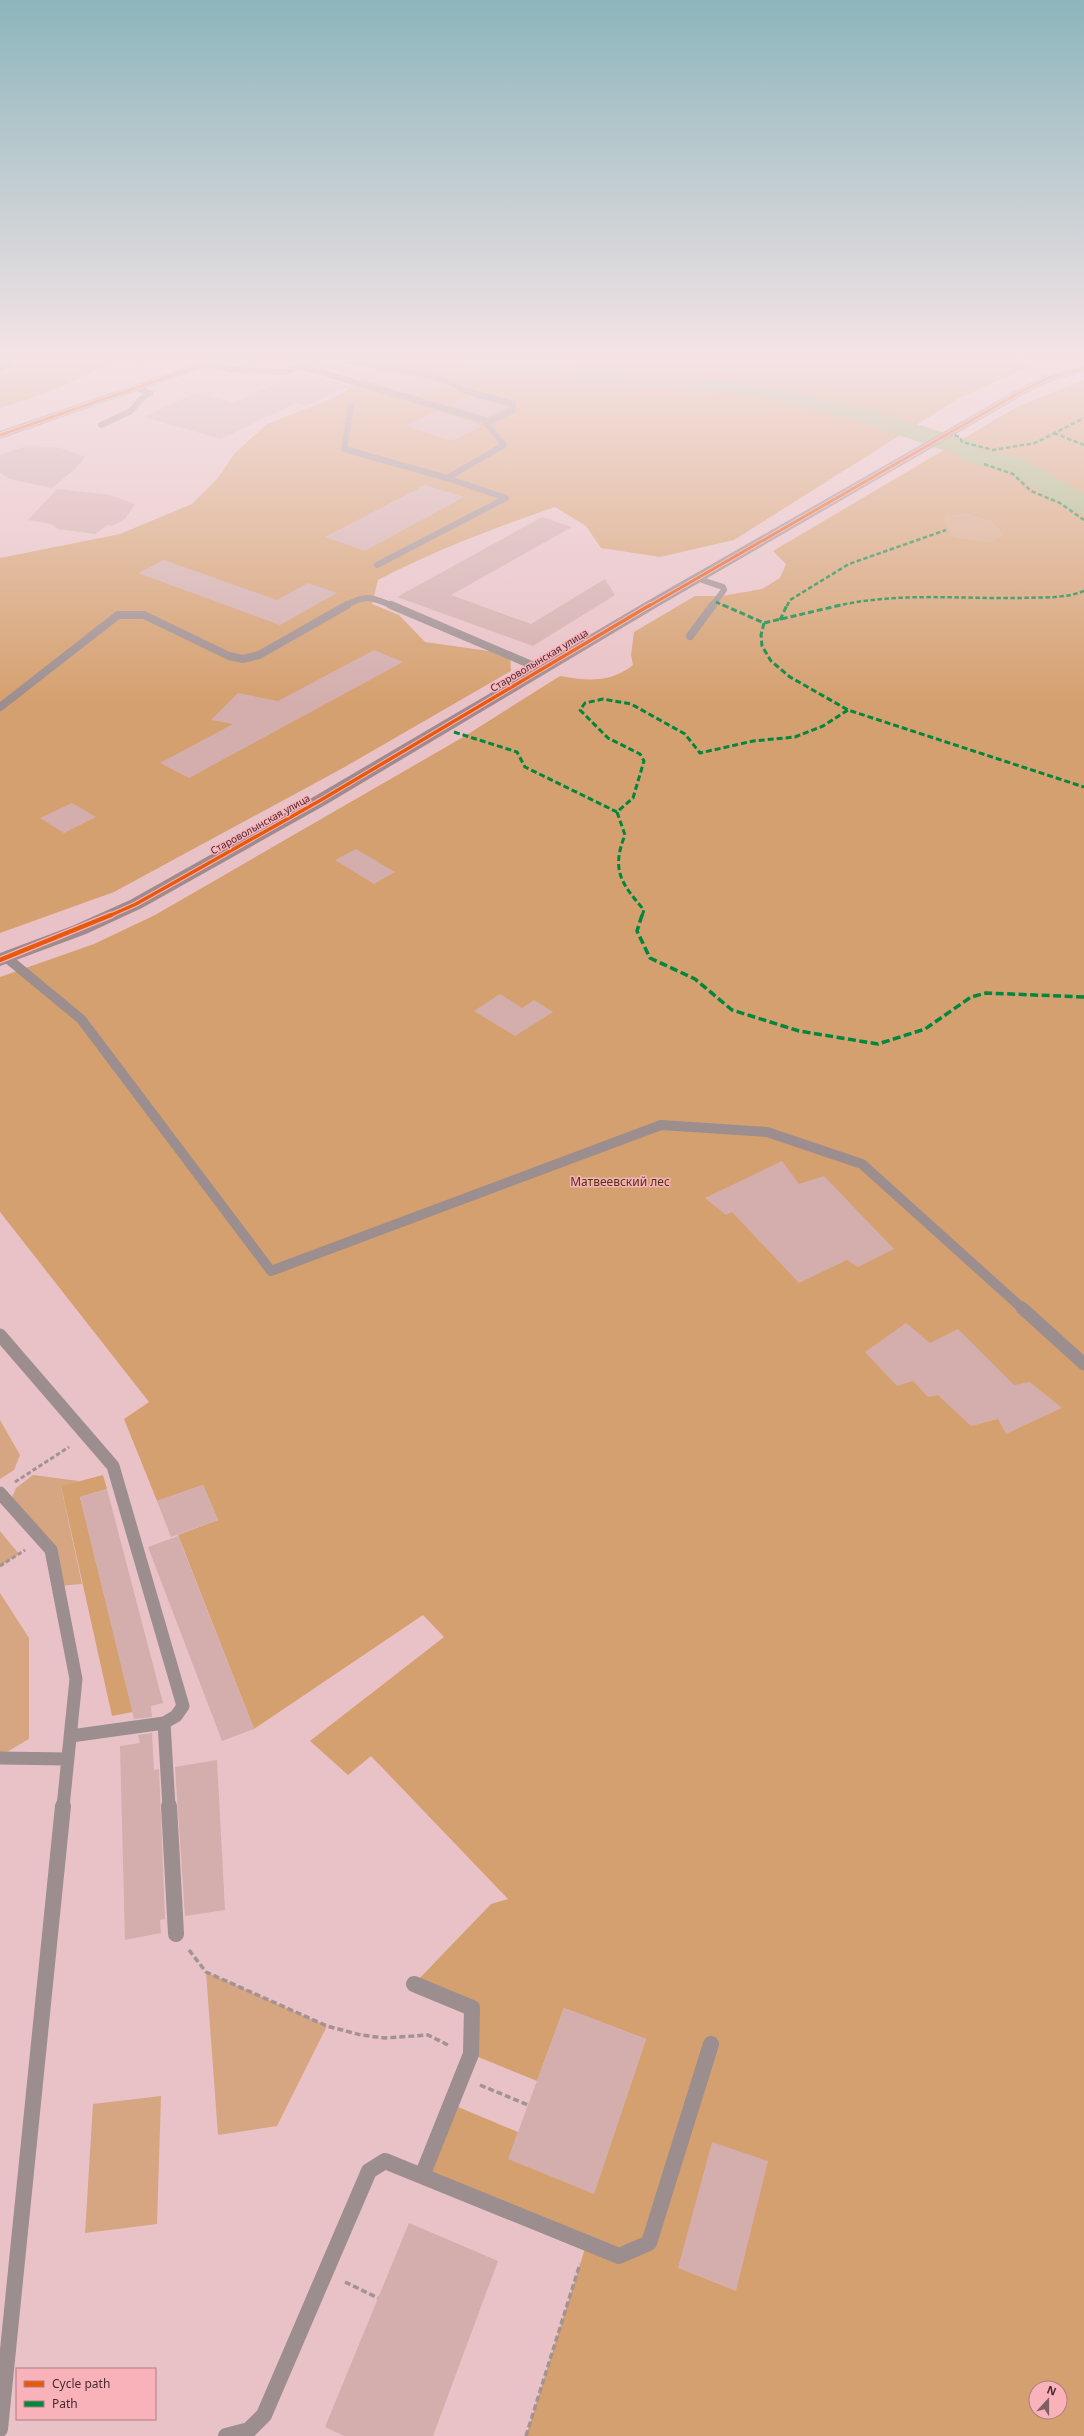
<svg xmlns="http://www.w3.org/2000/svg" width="1084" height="2436" font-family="'Noto Sans',sans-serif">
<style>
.green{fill:#d5a681}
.forest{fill:#d5a06f;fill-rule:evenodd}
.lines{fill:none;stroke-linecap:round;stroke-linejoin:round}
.river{fill:#a2b77a;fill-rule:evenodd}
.building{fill:#d3aead}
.path-far2{stroke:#a39293;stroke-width:1.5;stroke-dasharray:2.5 1;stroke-linecap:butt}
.path-far1{stroke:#a39293;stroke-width:3;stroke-dasharray:4.5 2.5;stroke-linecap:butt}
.path{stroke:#a39293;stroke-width:3.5;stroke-dasharray:6 3;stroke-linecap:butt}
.lane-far4{stroke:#9c8d8f;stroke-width:6}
.lane-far3{stroke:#9c8d8f;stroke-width:8}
.lane-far2{stroke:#9c8d8f;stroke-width:10}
.lane-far1{stroke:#9c8d8f;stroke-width:13}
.lane{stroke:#9c8d8f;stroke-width:16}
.secondary{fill:#9f8b8e;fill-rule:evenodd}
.quiet-far2{stroke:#00873e;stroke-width:2.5;stroke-dasharray:4.5 2.5;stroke-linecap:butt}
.quiet-far1{stroke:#00873e;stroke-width:3;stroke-dasharray:6 3;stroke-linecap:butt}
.quiet{stroke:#00873e;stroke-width:3.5;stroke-dasharray:8 3.5;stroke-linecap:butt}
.cycleway-far2-casing{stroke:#f9b2ba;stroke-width:4.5}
.cycleway-far1-casing{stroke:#f9b2ba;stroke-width:5.5}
.cycleway-casing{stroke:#f9b2ba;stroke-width:7}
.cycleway-far2{stroke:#e8590c;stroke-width:3}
.cycleway-far1{stroke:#e8590c;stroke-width:3.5}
.cycleway{stroke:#e8590c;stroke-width:4.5}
.labels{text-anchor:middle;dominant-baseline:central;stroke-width:3;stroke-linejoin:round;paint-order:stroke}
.far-street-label{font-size:10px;fill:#462a2d;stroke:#f9b2ba}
.park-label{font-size:12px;fill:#4e340f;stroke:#f9b2ba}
</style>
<rect width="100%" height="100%" fill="#e9c2c7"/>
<path class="green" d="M966,514L992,522L1003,535L988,542L954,537L947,526L945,517Z
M0,1420L20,1455L14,1470L0,1479Z
M33,1475L79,1481L61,1487L82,1584L58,1586L51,1550L9,1504L16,1488Z
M0,1531L19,1554L0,1566Z
M0,1593L29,1638V1739L0,1756Z
M206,1972L327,2026L277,2126L218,2135Z
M161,2096L157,2224L85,2233L93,2104Z"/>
<path class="forest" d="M0,361H113C78,381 39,397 0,408Z
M391,361H1041L959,398L734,540L660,557L601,548L586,526L555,507C494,528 435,550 378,580L372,604L399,615L425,642L510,654L511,671L343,768L114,892L0,933V558L120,534L192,504L217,479L235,453L267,424L332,399Z
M1084,380V2436H526L587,2242L422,2176L451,2104L518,2132L509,2159L594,2193L646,2039L564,2008L537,2081L471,2054L472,2008L414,1984L491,1904L508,1899L371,1756L348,1775L310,1741L444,1637L423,1615L254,1729L178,1535L218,1520L203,1485L157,1501L124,1419L149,1402L0,1212V977L94,944L155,915L465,736L560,676C587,681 611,683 633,665L631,655L634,632L695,596H722L762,589L780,578L786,564L773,551L1015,408ZM966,514L992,522L1003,535L988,542L954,537L947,526L945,517ZM1036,2388H1060V2412H1036Z
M103,1475L107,1489L80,1497L133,1712L112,1716L61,1486Z"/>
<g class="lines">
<path class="river" d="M461,361H510L734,381L787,390L866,408L976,443L986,451L1022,458L1084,494V514L1074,512L1005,470L969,463L958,455L850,419L787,404L734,395L502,374L465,366Z"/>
</g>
<path class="building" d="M331,361H343L347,366L424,379L442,384L418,396L317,366Z
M304,372L351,386L306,406L296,403L221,439L143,417L197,393L232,403Z
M469,396L506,407L487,417L450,405Z
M437,411L476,423L475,424L483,426L452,441L405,426Z
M27,446L61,448L85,457L74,470L52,488L10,479L0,473V455Z
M425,485L464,497L365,551L325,537Z
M57,489L110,495L135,504L125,519L112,526L107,525L95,534L58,529L51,524L28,520Z
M542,517L572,527L451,595L531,624L605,579L615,595L533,646L397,597Z
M164,560L277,600L308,583L337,593L280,625L138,573Z
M374,650L403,662L189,778L160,763L233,724L211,720L238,693L278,701Z
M72,803L96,817L64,833L40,818Z
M356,849L395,872L374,884L335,860Z
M500,994L522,1008L534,1000L553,1012L515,1036L474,1011Z
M782,1161L799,1184L824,1176L894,1249L858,1267L847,1260L799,1283L732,1212L726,1215L705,1198Z
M906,1323L930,1343L958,1329L1014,1385L1030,1382L1062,1408L1006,1434L998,1419L971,1426L938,1395L928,1397L913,1381L897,1386L865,1352Z
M203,1485L218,1520L171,1537L157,1501Z
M107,1489L163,1703L151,1706L152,1717L134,1719L80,1497Z
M178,1536L254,1729L222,1741L148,1547Z
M152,1733L154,1770L159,1769L165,1919L160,1920L161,1933L125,1940L120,1746L140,1743L138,1735Z
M217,1760L225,1910L185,1916L175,1767Z
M564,2008L646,2039L594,2194L508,2159Z
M712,2142L768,2161L736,2291L678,2268Z
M409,2223L498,2261L433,2436H344L325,2427Z"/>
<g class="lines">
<path class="path-far2" d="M140,361V365L145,366"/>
<path class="path-far1" d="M15,1482L69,1447
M0,1566L25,1550"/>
<path class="path" d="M189,1950L206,1972L327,2026L361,2035L385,2038L428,2035L450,2046
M480,2085L528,2105
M345,2282L378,2298
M526,2436L580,2264"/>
<path class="lane-far4" d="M348,361L425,374L453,383L463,390L513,404V410L487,423
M207,363L234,370L285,372L312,361
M299,366L484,420L504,445L447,478L506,498L377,565
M351,406L344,449L447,478
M101,425L131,411L141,399L150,393L137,388
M696,578L723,587L724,590L712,606
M345,606C366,594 371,597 393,606"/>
<path class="lane-far3" d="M391,605L541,669
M690,636L713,605
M0,707L118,615H144L229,656L243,659L259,655L347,605"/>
<path class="lane-far2" d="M7,958L81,1019L271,1271L661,1125L767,1132L862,1164L1023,1309"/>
<path class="lane-far1" d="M1022,1308L1084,1364
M0,1335L113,1466L183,1706L176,1716L164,1723L71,1736
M0,1493L51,1550L76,1679L63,1807
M164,1723L169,1807
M0,1758L68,1759"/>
<path class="lane" d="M169,1806L176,1934
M414,1984L472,2008L471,2054L422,2176
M0,2429L63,1806
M226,2436L249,2430L264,2415L369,2171L385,2161L619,2256L649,2243L711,2044"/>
<path class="secondary" d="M203,361H219L217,363L0,439V431Z
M1084,366V372L1054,380L1030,391L659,606L327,804L142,908L86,934L0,966V953L72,926L130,900L315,796L649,600L1022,387L1046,375Z"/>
<path class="quiet-far2" d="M0,369L12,365L8,361
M948,433L960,437L962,442L993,450L1035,443L1084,418
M1054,433L1084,445
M984,464L1013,474L1031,491L1060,503L1084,520
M716,602L725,606
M787,606L790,600L849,564L946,530
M836,606C897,592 959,599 1021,598C1042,597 1064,599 1084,591"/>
<path class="quiet-far1" d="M723,605L764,623L841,605
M780,620L787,605
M764,623L761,635L762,646L771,661L790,677L848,710L1084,787
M454,732L517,752L525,767L617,812
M642,916L644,910C621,883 611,870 625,835L617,812L633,798L644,761L640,754L608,738L580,710L585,703L603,699L631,704L685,734L700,753L753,741L795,737L823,726L848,710"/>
<path class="quiet" d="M642,915L637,931L650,958L695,979L732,1010L799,1031L878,1044L925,1029L971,997L986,993L1084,997"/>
<g class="cycleway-far2-casing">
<path id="cycleway-far2" d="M0,435L213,361
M649,606L1026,389L1050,377L1084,369"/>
</g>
<g class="cycleway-far1-casing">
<path id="cycleway-far1" d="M109,916L136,904L321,800L650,605"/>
</g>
<g class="cycleway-casing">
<path id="cycleway" d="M0,960L111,915"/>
</g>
<use href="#cycleway-far2" class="cycleway-far2"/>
<use href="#cycleway-far1" class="cycleway-far1"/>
<use href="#cycleway" class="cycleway"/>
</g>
<linearGradient id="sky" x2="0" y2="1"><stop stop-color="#8cb5bc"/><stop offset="0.51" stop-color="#f5e4e6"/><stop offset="1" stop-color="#f5e4e6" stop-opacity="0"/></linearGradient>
<rect width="1084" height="702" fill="url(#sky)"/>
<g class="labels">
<g class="far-street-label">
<text transform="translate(539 660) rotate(-31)">Староволынская улица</text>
<text transform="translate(260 824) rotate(-29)">Староволынская улица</text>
</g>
<g class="park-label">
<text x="620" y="1181">Матвеевский лес</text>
</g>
</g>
<rect x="16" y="2368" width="140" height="52" fill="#f9b2ba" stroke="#b17c82"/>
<rect x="24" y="2381" width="20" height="6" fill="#e8590c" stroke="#b17c82"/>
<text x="52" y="2388" font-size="12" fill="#462a2d">Cycle path</text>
<rect x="24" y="2401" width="20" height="6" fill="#00873e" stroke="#b17c82"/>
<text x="52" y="2408" font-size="12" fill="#462a2d">Path</text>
<g transform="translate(1048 2400) rotate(21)"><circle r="19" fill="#f9b2ba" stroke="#b17c82"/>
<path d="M0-3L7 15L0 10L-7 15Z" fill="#7f5f63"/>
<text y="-6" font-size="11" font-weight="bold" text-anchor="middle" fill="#462a2d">N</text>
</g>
</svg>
